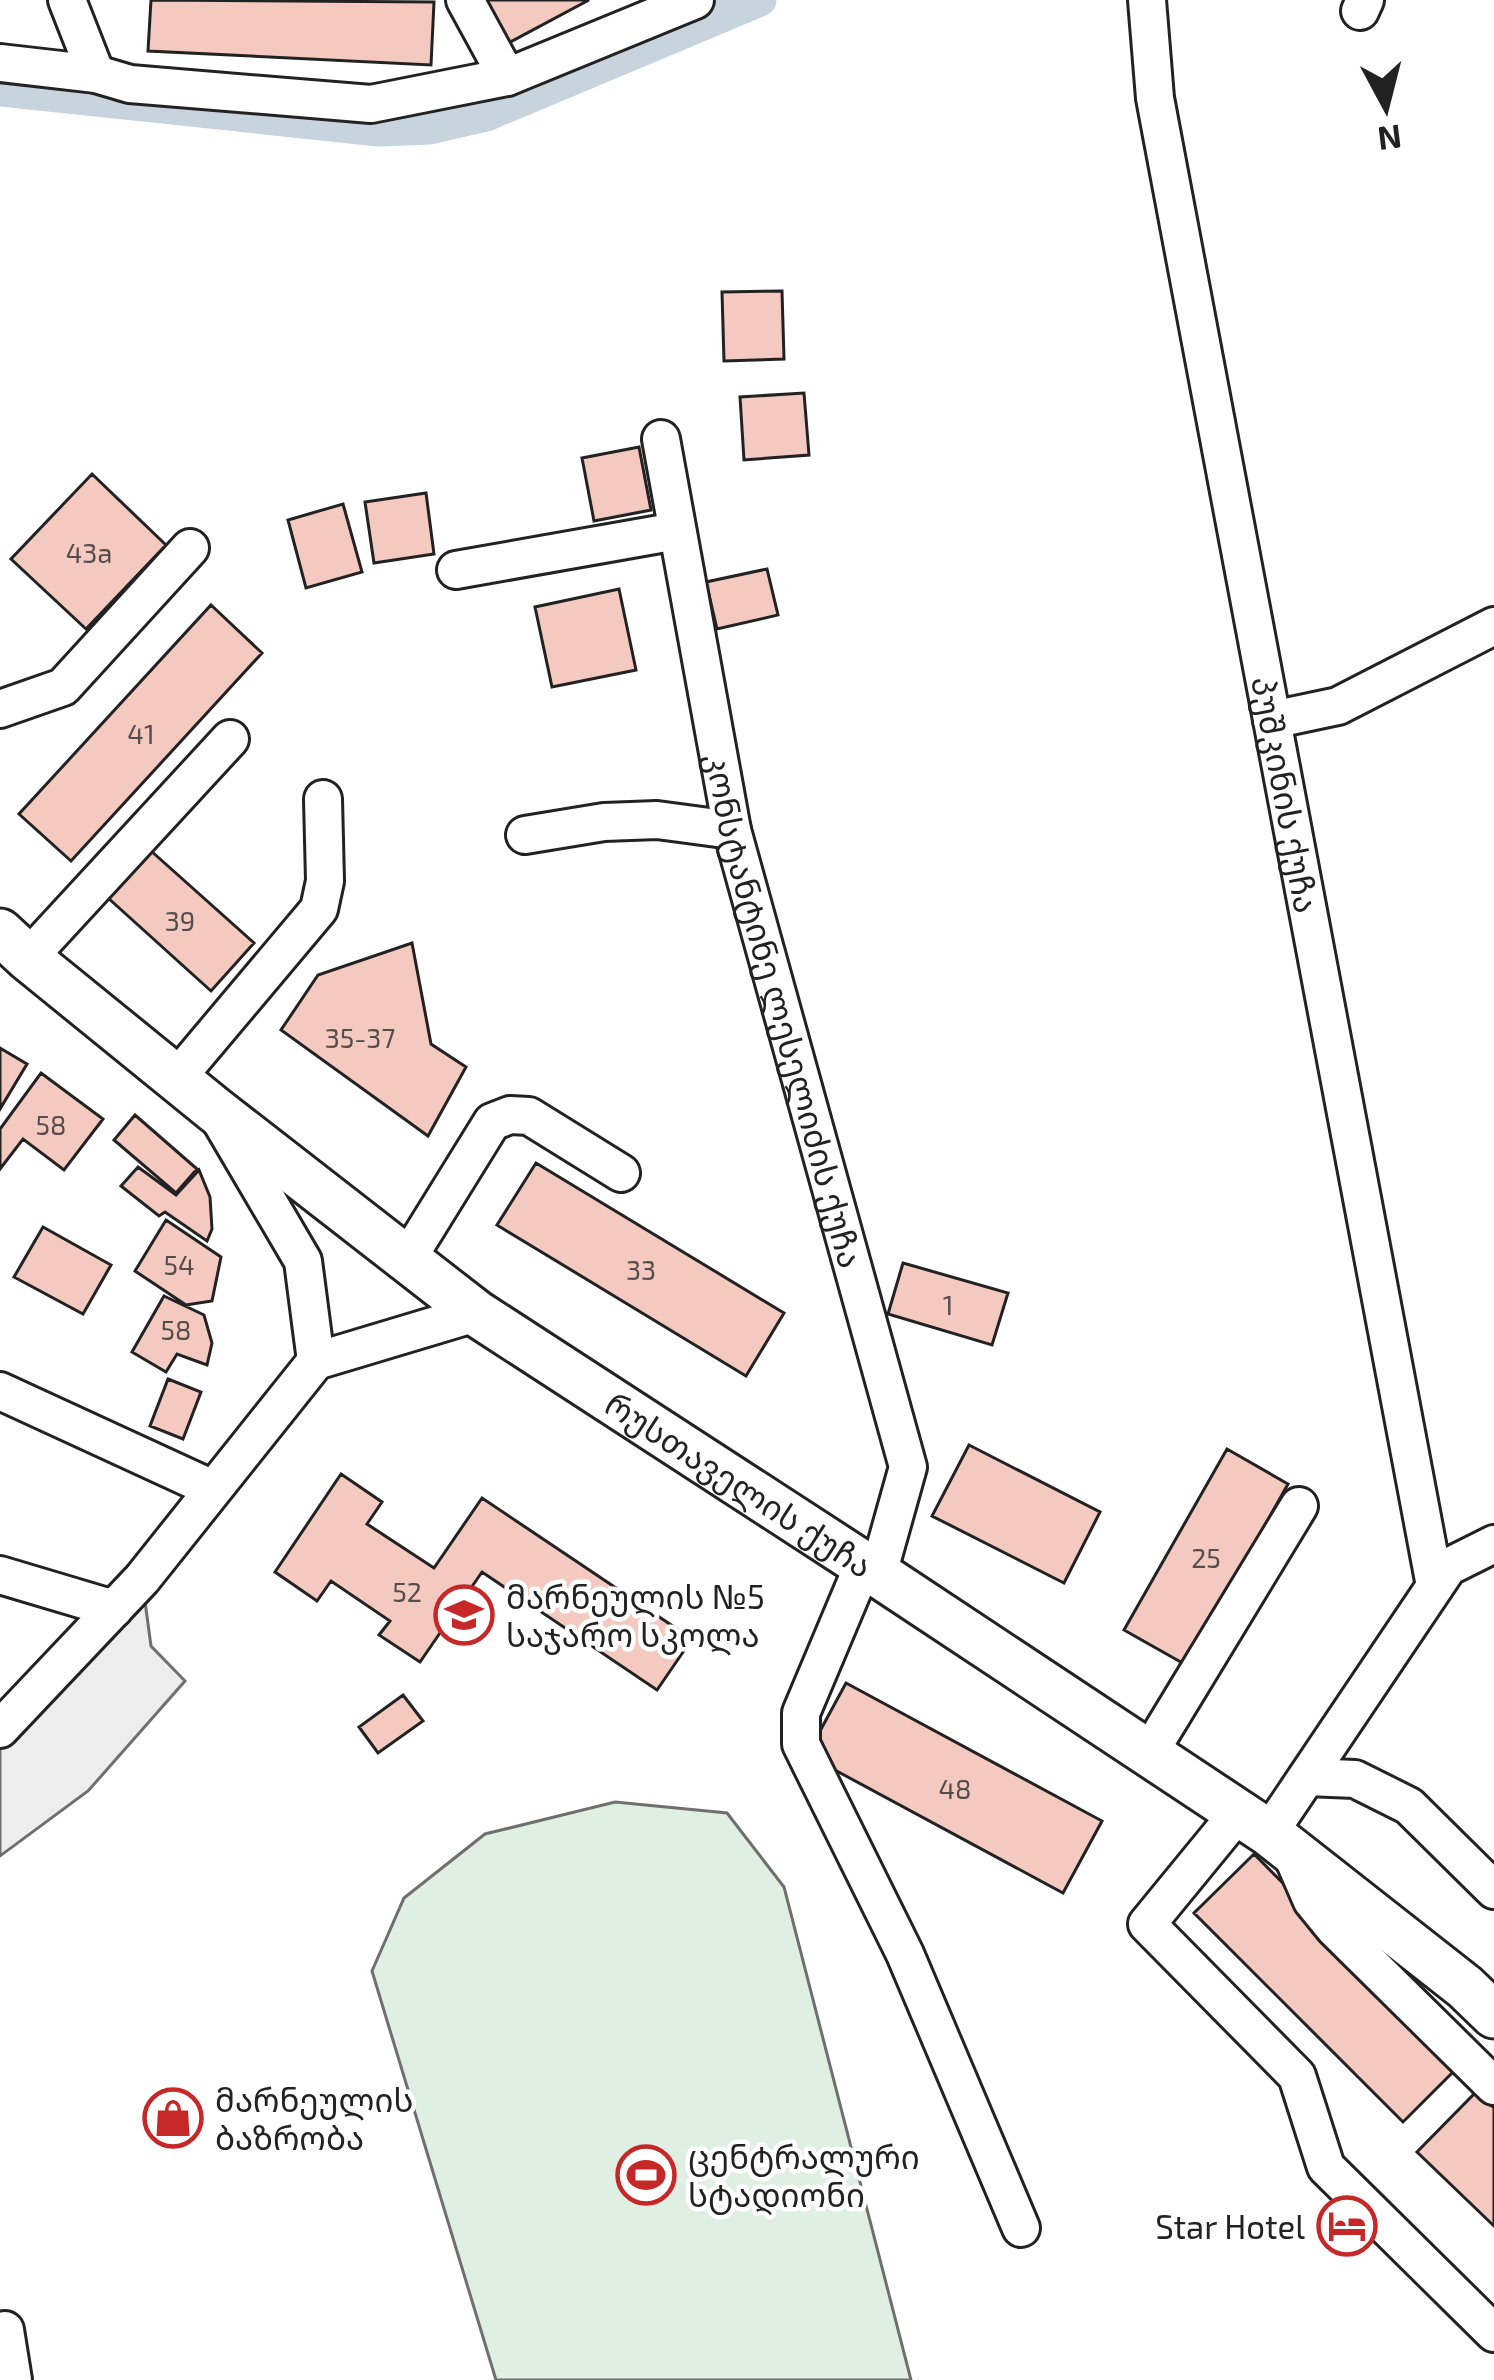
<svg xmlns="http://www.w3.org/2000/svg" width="1494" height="2380" font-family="'Exo 2','Noto Sans Georgian',sans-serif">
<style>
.grass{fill:#e0efe3;stroke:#6f6f6f;stroke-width:3}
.parking{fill:#ededed;stroke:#6f6f6f;stroke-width:3}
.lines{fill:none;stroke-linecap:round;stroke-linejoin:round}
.canal{stroke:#c7d3dd;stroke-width:33}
.building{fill:#f3c9c0;stroke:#222;stroke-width:3}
.minor-casing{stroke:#222;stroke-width:42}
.major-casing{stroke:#222;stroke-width:51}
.minor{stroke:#fff;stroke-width:36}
.major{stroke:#fff;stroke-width:45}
.labels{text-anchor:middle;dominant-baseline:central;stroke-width:9;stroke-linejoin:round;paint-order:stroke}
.number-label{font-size:27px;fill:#564c4a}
.street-label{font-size:33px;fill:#222;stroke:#fff}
.poi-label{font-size:33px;fill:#222;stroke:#fff;text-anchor:start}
</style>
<rect width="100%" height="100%" fill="#fff"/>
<path class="grass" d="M615,1802L727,1813L784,1887L911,2380H496L372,1971L404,1898L485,1834Z"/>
<path class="parking" d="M142,1579L151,1646L185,1681L88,1791L0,1856V1729Z"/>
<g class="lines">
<path class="canal" d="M0,90L379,130L430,128L486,115L760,0"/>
</g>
<path class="building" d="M151,0L434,2L431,65L148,51Z
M479,0H589L503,46Z
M782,291L784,359L724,361L722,292Z
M804,393L809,455L744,460L740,397Z
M639,447L651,510L594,521L582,458Z
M92,474L166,545L86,629L11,559Z
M426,493L434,554L374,563L365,502Z
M343,504L362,572L306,588L288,520Z
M767,569L778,615L717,629L706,582Z
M619,589L636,670L552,687L535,607Z
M211,605L262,653L71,861L19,814Z
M150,850L254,943L211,991L107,897Z
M412,943L431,1044L466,1067L428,1136L281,1030L318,975Z
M0,1048L27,1064L0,1109Z
M41,1073L103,1119L64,1170L23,1139L0,1169V1129Z
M135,1115L197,1169L176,1193L114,1140Z
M536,1163L784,1313L746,1376L497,1225Z
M138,1167L176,1195L199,1170L210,1197L212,1229L207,1241L165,1212L159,1216L121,1186Z
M166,1220L221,1257L212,1301L186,1305L135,1271Z
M43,1227L111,1265L83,1314L14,1277Z
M903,1263L1008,1293L992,1345L888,1314Z
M164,1296L204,1315L212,1343L207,1365L177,1354L166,1372L132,1352Z
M168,1379L201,1392L183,1439L150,1426Z
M969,1445L1100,1512L1064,1583L932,1516Z
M1227,1449L1288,1484L1186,1665L1124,1630Z
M341,1474L382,1502L367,1524L434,1568L482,1498L692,1639L657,1690L482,1572L420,1662L379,1635L390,1621L331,1581L317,1601L275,1572Z
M846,1683L1102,1821L1063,1893L807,1755Z
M403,1695L423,1721L378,1753L359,1727Z
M1254,1854L1462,2063L1403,2122L1194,1913Z
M1477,2091L1494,2108V2226L1417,2152Z"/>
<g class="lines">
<g class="minor-casing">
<g id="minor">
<path d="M67,0L96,74"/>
<path d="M465,0L507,77"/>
<path id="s1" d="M1147,0L1155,98L1435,1586"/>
<path d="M1360,11L1365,0"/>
<path d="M0,63L96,74L130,84L371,104L507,77L695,0"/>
<path id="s2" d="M661,439L732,830L908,1467L878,1574"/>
<path d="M456,570L677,531"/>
<path d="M0,709L63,687L190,548"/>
<path d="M1272,720L1338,706L1494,626"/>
<path d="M525,835L604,822L657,820L732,830"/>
<path d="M28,958L230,739"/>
<path d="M176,1079L319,909L325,881L323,799"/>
<path d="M219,1118L303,1261L316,1361"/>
<path d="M406,1261L492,1122L510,1115L529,1116L621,1173"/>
<path d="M0,1391L213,1489"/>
<path d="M863,1566L801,1713V1744L905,1954L1021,2228"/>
<path d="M0,1575L114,1609"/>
<path d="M0,1729L142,1579L316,1361L476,1313"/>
<path d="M1149,1753L1299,1506"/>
<path d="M1307,1777L1355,1779L1409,1806L1494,1890"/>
<path d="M1238,1813L1147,1924L1297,2076L1326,2167L1494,2333"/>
<path d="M1269,1833L1448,1567L1494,1544"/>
<path d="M1289,1848L1312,1901L1334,1928L1494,2086"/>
<path d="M5,2330L13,2380"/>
</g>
</g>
<g class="major-casing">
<g id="major">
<path id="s3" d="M0,932L28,958L215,1110L476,1313L878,1574L1269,1833L1465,1987L1494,2015"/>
</g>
</g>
<use href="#minor" class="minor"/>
<use href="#major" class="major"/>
</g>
<defs>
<g id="school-ring" transform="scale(3)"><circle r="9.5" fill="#fff" stroke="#c62828" stroke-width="1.5"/><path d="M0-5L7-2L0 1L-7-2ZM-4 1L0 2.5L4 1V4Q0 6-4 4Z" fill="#c62828"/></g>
<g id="shop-ring" transform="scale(3)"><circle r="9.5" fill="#fff" stroke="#c62828" stroke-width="1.5"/><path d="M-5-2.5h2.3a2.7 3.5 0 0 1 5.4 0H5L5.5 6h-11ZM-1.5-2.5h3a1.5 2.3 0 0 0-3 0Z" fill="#c62828"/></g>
<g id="stadium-ring" transform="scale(3)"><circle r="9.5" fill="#fff" stroke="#c62828" stroke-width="1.5"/><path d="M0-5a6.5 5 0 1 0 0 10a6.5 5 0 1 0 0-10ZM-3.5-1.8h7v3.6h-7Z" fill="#c62828"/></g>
<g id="hotel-ring" transform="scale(3)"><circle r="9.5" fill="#fff" stroke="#c62828" stroke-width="1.5"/><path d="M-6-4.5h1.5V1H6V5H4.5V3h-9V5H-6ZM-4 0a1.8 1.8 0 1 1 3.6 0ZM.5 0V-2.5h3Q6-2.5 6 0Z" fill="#c62828"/></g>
</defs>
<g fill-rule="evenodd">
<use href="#school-ring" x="464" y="1615"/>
<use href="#shop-ring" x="173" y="2118"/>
<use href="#stadium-ring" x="646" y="2175"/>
<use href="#hotel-ring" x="1347" y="2226"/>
</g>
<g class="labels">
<g class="number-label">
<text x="89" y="552">43a</text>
<text x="141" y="733">41</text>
<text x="180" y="920">39</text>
<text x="360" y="1037">35-37</text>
<text x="51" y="1124">58</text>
<text x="179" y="1264">54</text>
<text x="641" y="1269">33</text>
<text x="948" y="1304">1</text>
<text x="176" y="1329">58</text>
<text x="1206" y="1557">25</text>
<text x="407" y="1591">52</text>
<text x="955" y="1788">48</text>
</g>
<g class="street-label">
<text stroke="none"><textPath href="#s1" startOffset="807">პუშკინის ქუჩა</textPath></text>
<text stroke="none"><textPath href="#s2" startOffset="585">კონსტანტინე ლესელიძის ქუჩა</textPath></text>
<text stroke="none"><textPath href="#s3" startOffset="924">რუსთაველის ქუჩა</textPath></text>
</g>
<g class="poi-label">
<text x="506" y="1596">მარნეულის №5<tspan x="506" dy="38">საჯარო სკოლა</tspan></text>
<text x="215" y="2099">მარნეულის<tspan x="215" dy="38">ბაზრობა</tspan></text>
<text x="688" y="2156">ცენტრალური<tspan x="688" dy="38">სტადიონი</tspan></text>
<text x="1305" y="2226" text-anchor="end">Star Hotel</text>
</g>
</g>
<g transform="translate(1386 108) rotate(173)" stroke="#ffffff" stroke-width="9" paint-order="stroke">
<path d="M0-9L21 45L0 30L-21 45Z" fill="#222222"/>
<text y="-18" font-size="33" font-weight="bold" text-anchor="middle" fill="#222222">N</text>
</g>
</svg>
